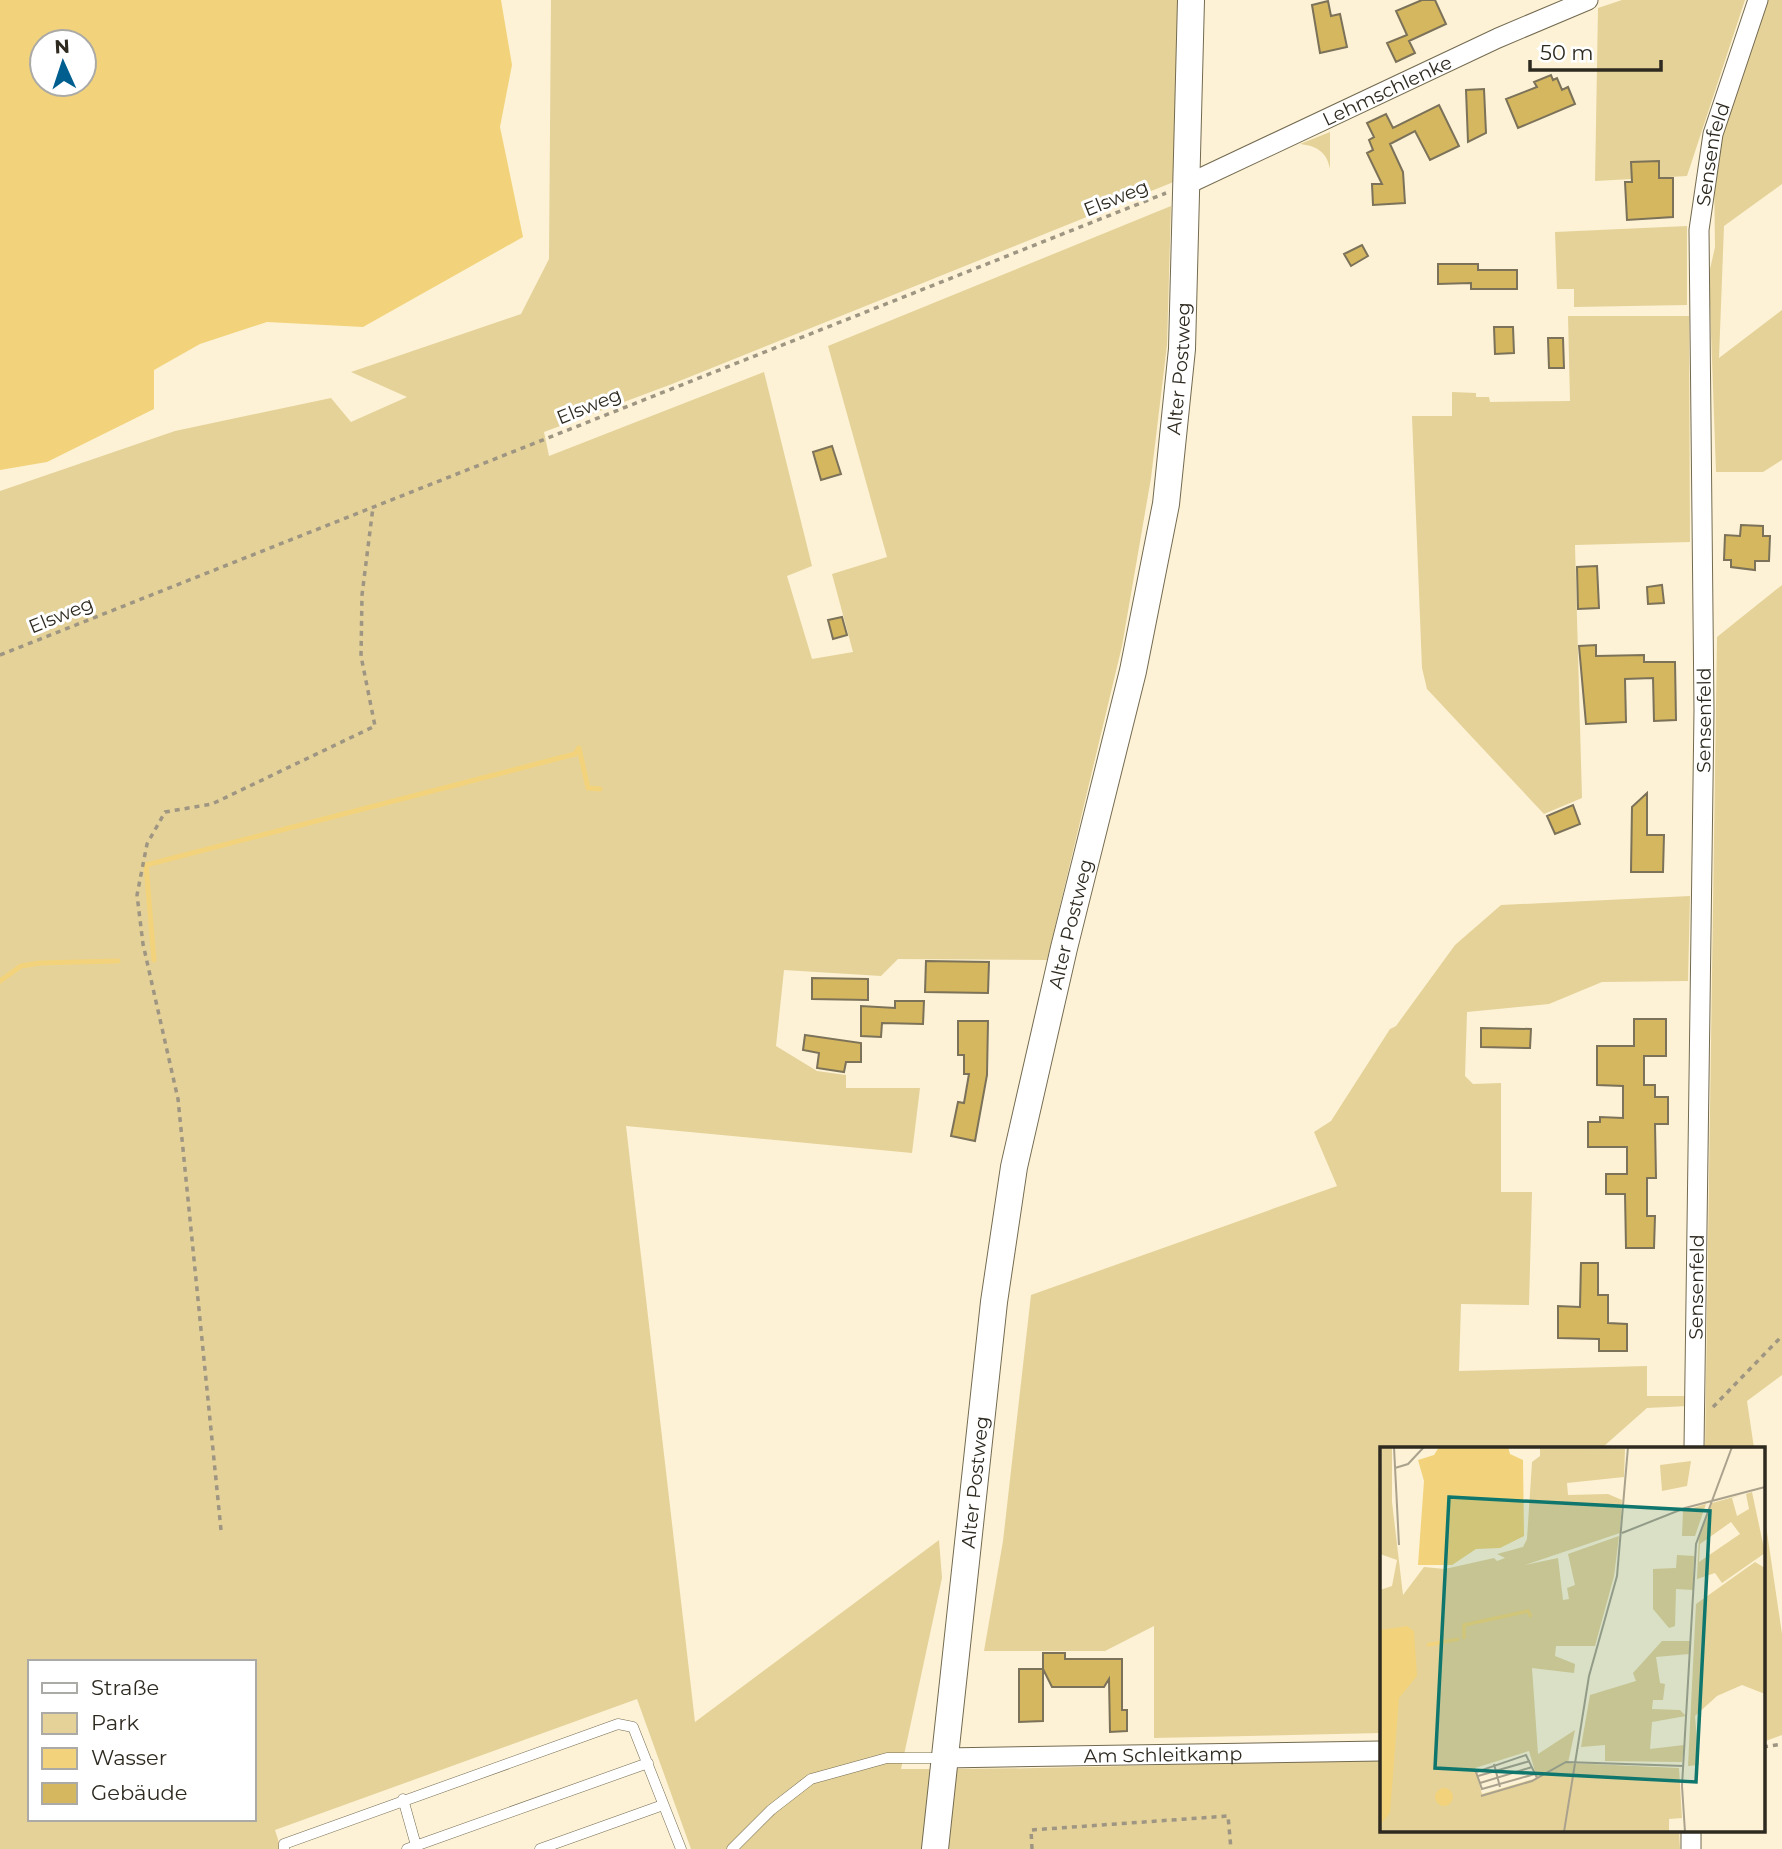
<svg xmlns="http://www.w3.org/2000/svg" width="1782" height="1849" font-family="Montserrat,sans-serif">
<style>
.green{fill:#e5d299;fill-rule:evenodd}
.water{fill:#f2d37b;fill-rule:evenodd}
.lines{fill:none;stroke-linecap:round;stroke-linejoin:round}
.stream{stroke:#f2d37b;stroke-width:5}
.building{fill:#d5b75f;stroke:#7b7259;stroke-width:2}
.lane-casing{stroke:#736a50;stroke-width:11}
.street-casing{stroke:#736a50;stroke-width:21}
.secondary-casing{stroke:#736a50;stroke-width:28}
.path{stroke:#9e9682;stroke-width:3.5;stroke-dasharray:5 5;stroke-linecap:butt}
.lane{stroke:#fff;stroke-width:10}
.street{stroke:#fff;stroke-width:19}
.secondary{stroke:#fff;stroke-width:26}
.labels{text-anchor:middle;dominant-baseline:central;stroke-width:6;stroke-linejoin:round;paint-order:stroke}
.street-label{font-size:19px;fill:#2e2a20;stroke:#fff}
.inset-river{fill:none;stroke:#f2d37b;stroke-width:3.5}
.inset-road{fill:none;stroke:#aaa28d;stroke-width:2}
.view{fill:#0f766e;fill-opacity:0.15;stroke:#0f766e;stroke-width:3.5}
.inset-edge{fill:none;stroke:#2e2a20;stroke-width:3.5}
</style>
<rect width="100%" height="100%" fill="#fdf2d5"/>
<path class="green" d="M551,0H1179L1176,181L672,384L544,432L549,456L764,372L812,566L787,576L812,659L853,652L832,574L887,557L828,346L1171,206L1167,345L1151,478L1122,646L1047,960L898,959L881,976L784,970L776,1046L817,1071L846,1075V1088H920L912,1153L626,1126L695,1722L939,1540L942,1578L901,1769C1061,1770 1221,1762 1381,1760V1830H1679L1680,1849H691L637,1699L275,1830L281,1849H0V491L175,431L331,398L351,422L407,397L351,372L521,314L549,259ZM30,1662H254V1819H30Z
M1622,0H1745L1687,176L1595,181L1598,8Z
M1766,0H1782V184L1724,226L1719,358L1782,310V460L1763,472H1716L1710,304V269L1715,247L1714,172L1732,97Z
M1330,132V169C1327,152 1317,146 1300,144Z
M1687,226V305L1574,307V289H1557L1555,232Z
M1568,316H1689L1690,542L1575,545L1582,798L1544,814L1427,689L1422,668L1412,416H1452V392L1476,393V397H1489L1490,402L1570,401Z
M1782,585V1375L1747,1401L1754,1448H1705L1717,637Z
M1690,896L1688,981L1602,982L1549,1004L1467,1012L1465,1076L1473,1084L1501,1083V1192H1532L1529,1305L1461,1304L1459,1371L1647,1366V1396H1688V1406L1647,1408L1603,1447L1381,1448V1733L1154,1738V1626L1105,1651H984L1003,1541L1031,1295L1337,1186L1314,1132L1331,1121L1390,1029L1396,1026L1455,945L1501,905Z
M1763,1505L1782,1634V1735L1763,1742Z"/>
<path class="water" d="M0,0H501L512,65L500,127L523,237L363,327L267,322L200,344L154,370V409L47,462L0,470ZM42,42H84V84H42Z"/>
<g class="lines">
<path class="stream" d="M154,960L146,865L575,754L579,748L588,788L600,789
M0,981L21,966L40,963L118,961"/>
</g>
<path class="building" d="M1422,0H1435L1446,24L1409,41L1415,53L1396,62L1387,43L1407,35L1396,11Z
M1328,1L1331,16L1340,14L1347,47L1320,53L1312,5Z
M1551,75L1553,80L1557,78L1562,90L1568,87L1575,104L1518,128L1506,99L1537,87L1534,82Z
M1484,89L1486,133L1468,142L1466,90Z
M1439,105L1459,146L1430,160L1415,131L1390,144L1403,172L1405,203L1373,205L1372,184H1382L1367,153L1373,150L1369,140L1374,137L1367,123L1386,114L1393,128Z
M1659,161V178H1673V217L1627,220L1625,182H1632L1631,162Z
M1362,245L1368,256L1351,266L1344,254Z
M1438,264H1478V270H1517V289H1471V283L1438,284Z
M1494,327H1513L1514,353L1495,354Z
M1548,338H1563L1564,368H1549Z
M832,446L841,474L821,480L813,452Z
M1741,525L1763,526V536H1770L1769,561H1755V570L1731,567V560H1724L1725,535L1740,536Z
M1597,566L1599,608L1578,609L1577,567Z
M1662,585L1664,603L1648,604L1647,587Z
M842,617L847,635L833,639L828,620Z
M1596,645V656L1644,655V662H1675L1676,720L1654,721L1653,678L1625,679L1626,722L1586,724L1579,646Z
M1647,793V835H1664L1663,872H1631L1632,807Z
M1573,805L1580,824L1555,834L1547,816Z
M926,961L989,962L988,993L925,992Z
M812,978L868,979V1000L812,999Z
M895,1001H924L923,1024L882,1023L881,1037L861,1036V1006L895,1008Z
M1634,1019H1666V1056H1644V1085H1655V1097H1668V1124H1655L1656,1178H1647V1216H1655L1654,1248H1626L1625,1194H1606V1174H1627V1147H1588V1122H1600V1117L1623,1118V1086L1597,1085V1046H1634Z
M958,1021H988L987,1075L975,1141L951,1136L958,1102L964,1103L969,1074H964V1055H958Z
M1481,1028L1531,1029L1530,1048L1481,1047Z
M805,1035L861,1043V1062H846L844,1072L817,1068L819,1053L803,1050Z
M1581,1263H1598V1295H1608V1323L1627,1324V1351H1599V1339L1558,1338V1306L1580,1307Z
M1043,1653H1065V1659H1122V1710H1127V1731L1110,1732L1109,1679L1104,1687H1052L1043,1669Z
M1019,1669H1043V1721L1019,1722Z"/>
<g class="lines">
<g class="lane-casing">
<path id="lane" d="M403,1799L417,1849
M284,1849V1844L618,1724L633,1727L681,1849
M407,1849L648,1763
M540,1849L663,1805
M732,1849L771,1810L811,1779L887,1758H943"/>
</g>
<g class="street-casing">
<g id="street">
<path id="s1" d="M1188,184L1498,38L1588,0"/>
<path id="s2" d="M1694,1448L1704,710L1699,230L1713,134L1758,0"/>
<path id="s3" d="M944,1758L1381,1751"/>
<path d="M1691,1849V1830"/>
</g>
</g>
<g class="secondary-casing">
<g id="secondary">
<path id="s4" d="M935,1849L994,1302L1014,1167L1064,948L1133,671L1166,504L1182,349L1191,0"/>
</g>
</g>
<path class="path" d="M0,655L1166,193
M1713,1407L1782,1336
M221,1530L178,1099L143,944L137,895L147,844L165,812L212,804L375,726L361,656L362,595L373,507
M1763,1747L1782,1744
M1032,1849L1031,1830L1228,1816L1231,1849"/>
<use href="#lane" class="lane"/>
<use href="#street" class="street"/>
<use href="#secondary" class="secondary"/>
</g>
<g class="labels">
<g class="street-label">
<text stroke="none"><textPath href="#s1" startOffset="220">Lehmschlenke</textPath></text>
<text stroke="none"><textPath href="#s2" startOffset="1295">Sensenfeld</textPath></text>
<text transform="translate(1116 198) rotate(-22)">Elsweg</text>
<text stroke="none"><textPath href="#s4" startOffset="1503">Alter Postweg</textPath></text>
<text transform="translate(589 406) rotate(-22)">Elsweg</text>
<text transform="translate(61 615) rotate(-22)">Elsweg</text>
<text stroke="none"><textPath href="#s2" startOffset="728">Sensenfeld</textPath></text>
<text stroke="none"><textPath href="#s4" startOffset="936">Alter Postweg</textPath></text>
<text stroke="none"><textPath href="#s2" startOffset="161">Sensenfeld</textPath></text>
<text stroke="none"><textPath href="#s4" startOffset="369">Alter Postweg</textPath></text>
<text stroke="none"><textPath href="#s3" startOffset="219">Am Schleitkamp</textPath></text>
</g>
</g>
<g transform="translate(1380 1447)">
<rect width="385" height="385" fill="#fdf2d5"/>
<path d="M2,0L12,1V55L23,148L44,120L65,122L114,111L117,114L125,111L117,107L143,100L147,92L152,15L160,9V0L245,2L244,30L187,36L188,48L228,47L242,53L240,86L145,118L178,111L183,153L189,152L187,141L195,138L188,107L239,89L234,129L215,199H176L175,209L195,217L194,226L152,221L158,307L195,283L188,316L299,321L302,371L289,372V385H0V143L12,139L17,113L0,107ZM149,304L157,331L102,347L95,321ZM311,14L307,39L282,44L280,18ZM372,45L385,106L342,136L335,126L317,132L319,88L332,56L361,48L352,51L357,69L369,62L366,47ZM351,75L360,87L319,115L320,97ZM326,57L315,89H302L303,64ZM297,108L314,109L313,143L296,142L295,179L289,181L273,162V122L296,121ZM375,115L385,121V247L362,238L337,249L315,269L319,318L308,319L316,157ZM282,194H310L309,207L276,210L280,236L285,237L283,253H273L272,262L300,263L306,269L272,275L270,302L304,298L302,315L225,314V298L201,300L210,248L256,234L253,226Z" fill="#e5d299" fill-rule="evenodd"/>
<path d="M59,0H128L130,7L143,13L144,89L120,101L96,102L72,118H38L44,34L38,13L54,8ZM27,179L34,184L37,229L19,251L10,366L0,378V183ZM55 350a9 9 0 1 1 18 0a9 9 0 1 1-18 0Z" fill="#f2d37b"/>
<path class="inset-river" d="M84,192V178L148,164L151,170M47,198L79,192"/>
<path class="inset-road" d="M14,0L19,98M15,21L28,17L44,0M242,86L305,61L385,40M114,317L120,340M155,327L102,342L96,325L146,308L157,331M98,329L150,314M100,336L152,320M101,349L152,334L186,315L304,319M184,385L209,229L237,129L248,0M305,385L302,339L316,97L352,0"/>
<path class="view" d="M69,50L330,64L316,335L55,321Z"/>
<rect width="385" height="385" class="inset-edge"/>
</g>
<rect x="28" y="1660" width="228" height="161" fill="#ffffff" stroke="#abaaa6" stroke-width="2"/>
<rect x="42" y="1683" width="35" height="10" fill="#ffffff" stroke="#abaaa6" stroke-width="2"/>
<text x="91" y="1695" font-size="21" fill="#2e2a20">Straße</text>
<rect x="42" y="1713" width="35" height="21" fill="#e5d299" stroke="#abaaa6" stroke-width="2"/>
<text x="91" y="1730" font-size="21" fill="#2e2a20">Park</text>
<rect x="42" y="1748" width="35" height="21" fill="#f2d37b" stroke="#abaaa6" stroke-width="2"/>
<text x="91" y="1765" font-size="21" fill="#2e2a20">Wasser</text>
<rect x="42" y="1783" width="35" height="21" fill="#d5b75f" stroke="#abaaa6" stroke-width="2"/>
<text x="91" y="1800" font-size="21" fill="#2e2a20">Gebäude</text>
<g transform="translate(63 63) rotate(357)"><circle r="33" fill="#ffffff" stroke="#abaaa6" stroke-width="2"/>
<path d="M0-5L12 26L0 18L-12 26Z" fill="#005f8f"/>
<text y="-10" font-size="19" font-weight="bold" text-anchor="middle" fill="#2e2a20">N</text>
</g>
<path d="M1530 60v10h131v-10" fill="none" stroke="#2e2a20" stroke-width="3.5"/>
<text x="1540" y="60" font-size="21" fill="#2e2a20" stroke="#ffffff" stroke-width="5" paint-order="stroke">50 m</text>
</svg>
